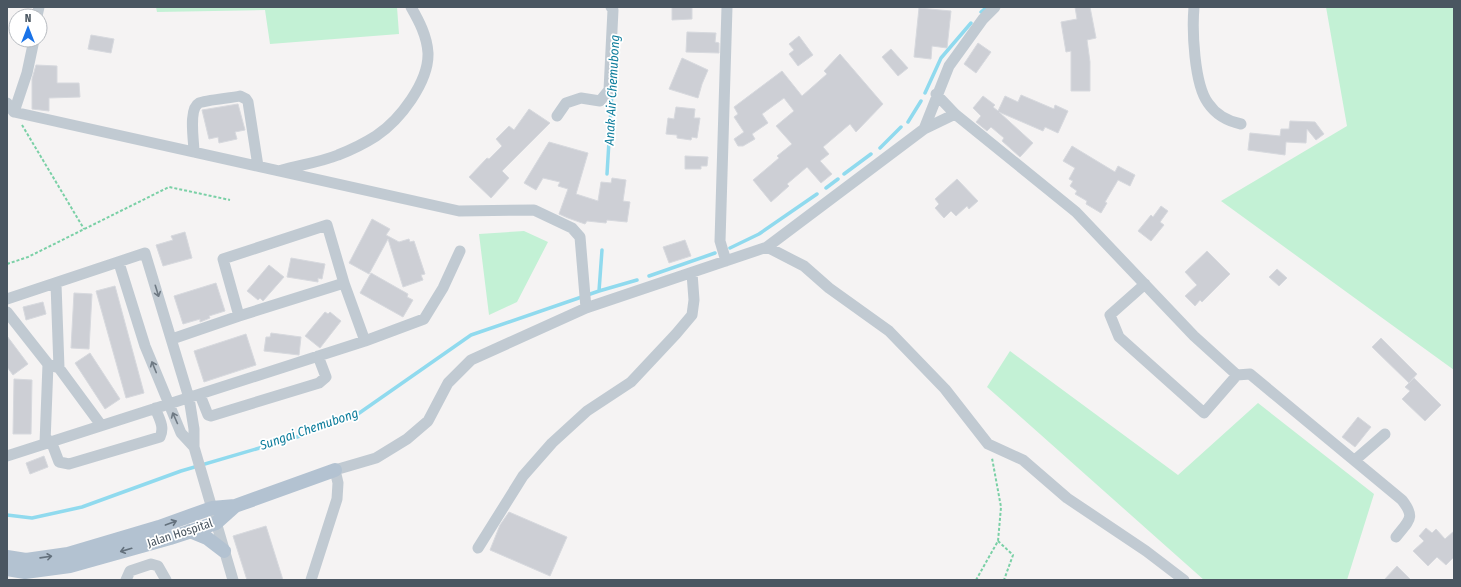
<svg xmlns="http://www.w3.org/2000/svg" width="1461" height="587" font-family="'Fira Sans Condensed',sans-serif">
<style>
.green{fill:#c3f1d5}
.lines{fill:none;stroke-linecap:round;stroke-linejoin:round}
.stream{stroke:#90daee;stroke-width:3.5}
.building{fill:#cdcfd5;stroke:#d7d9de}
.path{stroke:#7ad0a6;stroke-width:2;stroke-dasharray:3 2;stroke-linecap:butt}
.minor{stroke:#c1cad2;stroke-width:11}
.major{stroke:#b3c2d1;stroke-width:14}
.oneway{stroke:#6e7983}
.oneway2{stroke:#64717d}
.labels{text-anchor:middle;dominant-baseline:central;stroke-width:3.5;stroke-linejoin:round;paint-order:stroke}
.street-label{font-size:12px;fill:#4a5661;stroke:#fff}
.water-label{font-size:13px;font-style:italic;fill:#0c7c9b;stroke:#fff}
</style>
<rect width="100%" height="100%" fill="#f5f3f3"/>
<path class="green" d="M156,7H397L399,34L270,44L265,10L157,12Z
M1326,7H1454V370L1221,201L1347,126Z
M524,231L548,242L517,302L489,315L479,234Z
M1010,351L1178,475L1258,403L1374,494L1347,580H1204L987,387Z"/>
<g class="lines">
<path class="stream" d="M981,12L987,7
M925,93L941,58L971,23
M908,122L921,101
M880,148L901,127
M607,174L612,92
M844,174L871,154
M826,188L838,179
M730,248L759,234L817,194
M649,276L715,253
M599,291L602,250
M7,515L32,518L82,507L181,471L297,437L355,416L471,335L599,291L637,280"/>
</g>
<path class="building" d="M672,7H692V19L672,20Z
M1075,7H1090L1096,38L1087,40L1090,62V91H1071V51L1066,52L1061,22L1077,19Z
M919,8L951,11L947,48L932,46L931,59L914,57Z
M687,32L716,33L715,42L719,43V53L686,52Z
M91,35L114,39L111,53L88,49Z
M799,36L813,55L798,66L789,54L794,50L789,44Z
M978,43L991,52L976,73L964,64Z
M891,49L908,68L898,76L882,57Z
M840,54L883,104L856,132L850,124L823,147L829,154L820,161L832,174L821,183L807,167L787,184L789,186L771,202L753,180L779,158L777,156L792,144L776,126L794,111L784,98L762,114L768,123L752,134L755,139L743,146H738L734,139L744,132L734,117L738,114L734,107L782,71L802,96L827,74L824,71Z
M682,58L708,70L702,84L698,98L669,89Z
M36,65L57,66V83H79L80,97L49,98V111L32,109V79Z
M1021,95L1054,109L1055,105L1068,111L1058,133L1045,127L1043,131L999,112L1033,143L1020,157L1002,141L1004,138L991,127L987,131L976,122L981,116L973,108L983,96L995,105L993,107L998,111L1005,96L1018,102Z
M238,104L245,130L235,132L237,139L219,143L218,137L209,139L202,110Z
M676,107L695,109L694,118H700L697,138L692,137L691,140L677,138V135L666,134L668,118L674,119Z
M529,109L550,123L502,171L509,178L491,198L469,177L487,158L489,159L502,146L496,139L509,126L514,130Z
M1290,121L1315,122L1324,134L1316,140L1307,129L1306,143L1286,142L1285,155L1248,150L1250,133L1280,136L1281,129H1289Z
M549,142L588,153L576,194L598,201L601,182L611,183L612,178L626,180L623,201L630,202L627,222L607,220L606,223L587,221L585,224L568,218L559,214L568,189L558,186L560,182L543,178L536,190L524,183Z
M1072,146L1115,172L1118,166L1135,175L1130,186L1118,180L1105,202L1107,203L1101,213L1086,204L1087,201L1075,194L1077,191L1070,186L1073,181L1069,179L1075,168L1063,161Z
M685,156L708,157L707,166H701V169H685Z
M957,179L978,201L969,209L967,206L956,216L951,211L944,218L935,208L939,204L935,199Z
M1161,206L1168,211L1160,222L1164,225L1151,241L1138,231L1151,215L1153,217Z
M372,219L390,229L386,235L399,242L409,239L410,242L414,241L425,274L421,275L423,280L403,287L388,239L369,274L349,263Z
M185,232L192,258L163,266L156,245L173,240L171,236Z
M685,240L691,256L669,263L663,247Z
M1207,251L1230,274L1202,302L1200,300L1195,306L1185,296L1197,285L1185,272Z
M291,258L325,264L322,279L318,278V282L287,277Z
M269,265L284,277L263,301L260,298L258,300L247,291Z
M1277,269L1287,278L1279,286L1269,277Z
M371,273L408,294L407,297L413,300L403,317L360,293Z
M216,283L225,311L209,316L210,318L200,322V319L183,324L174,296Z
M115,286L144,393L126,398L96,291Z
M74,293L92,294L89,349L71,348Z
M43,302L46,314L26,320L23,307Z
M325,312L328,314L330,312L341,321L320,348L305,336Z
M271,333L301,337L299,355L264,351L266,337H270Z
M246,334L256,365L204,382L194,351Z
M7,336L28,364L13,375L7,367Z
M1381,338L1417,374L1409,383L1372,347Z
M90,353L120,399L105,409L75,363Z
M1414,378L1441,405L1425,421L1402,399L1410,391L1405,387Z
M14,379L32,380L31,434H13Z
M1358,417L1371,427L1355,447L1342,437Z
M44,456L48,467L30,474L26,463Z
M509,512L567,537L550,576L490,550L500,525Z
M266,526L283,580H247L233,536Z
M1426,528L1432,533L1436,529L1445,539L1454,531V557L1446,565L1437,557L1428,566L1413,551L1424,541L1419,536Z
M1397,566L1411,580H1384Z"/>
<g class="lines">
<path class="path" d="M22,125L84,229
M7,264L28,257L169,187L230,200
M998,541L1013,555L1004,580
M976,580L998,541L1001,507L992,458"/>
<path class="minor" d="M1194,7C1192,30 1194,84 1208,103C1216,115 1227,121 1241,124
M37,16L39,7
M936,94L955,114L1076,212L1194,336L1237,375L1250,374L1402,500C1416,518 1409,520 1396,537
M7,103L14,112L459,211L534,210L572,228L580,237L586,308
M14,112L27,73L34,40
M557,116L566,103L581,98L600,101L609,90L613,10L611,7
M924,129L955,114
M194,152C194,141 188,109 199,103C206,100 231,98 240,96L246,99L248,102L258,166
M282,170C300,165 321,162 338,155C351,150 365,143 376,136C400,120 429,82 428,53C427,36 419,21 411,7
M767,247L804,266L829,288L889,331L945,389L988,444L1023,460L1067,498L1146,551L1184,580
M726,261L720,241L727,7
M119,263L145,346L181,433L194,447
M56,284L59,368
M1145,284L1110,315L1119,337L1204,413L1237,375
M7,299L145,253L189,398L194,429V447L233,580
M7,312L48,364L59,368L101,425
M239,316L223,259L327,225L344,283L365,341
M172,339L239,316L344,283
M200,395L208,415L211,416L319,383L326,377L318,356
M51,441L59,462L69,464L160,437C165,427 159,418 155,408
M45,443L48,364
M7,456L365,341L424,319L443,288L460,251
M1355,460L1385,434
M478,548L523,476L552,443L587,411L631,382L676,334L692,315L694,300L692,273
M126,580L130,571L151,564L158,566L166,580
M311,580L337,499L338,483L335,470L376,458L407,439L428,421L448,383L471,360L586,308L767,247L924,129L949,66L983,19L995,7"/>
<path class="major" d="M190,531L207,538L224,551
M7,557L26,560L68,554L159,527L212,508L235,506L335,470
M7,569L25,572L70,566L170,538L216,523L235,506"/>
</g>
<defs><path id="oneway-shaft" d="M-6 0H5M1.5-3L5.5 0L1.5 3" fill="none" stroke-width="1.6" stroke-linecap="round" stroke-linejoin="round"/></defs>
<g class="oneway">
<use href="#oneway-shaft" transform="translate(157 291) rotate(73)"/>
<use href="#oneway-shaft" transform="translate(154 367) rotate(-112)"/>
<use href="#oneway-shaft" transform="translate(175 418) rotate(-114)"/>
</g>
<g class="oneway2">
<use href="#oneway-shaft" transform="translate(171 523) rotate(-20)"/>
<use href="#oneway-shaft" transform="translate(126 550) rotate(164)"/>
<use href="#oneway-shaft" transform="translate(46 557) rotate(-8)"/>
</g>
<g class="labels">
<g class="street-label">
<text transform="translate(180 533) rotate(-18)">Jalan Hospital</text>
</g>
<g class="water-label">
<text transform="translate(612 90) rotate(-87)">Anak Air Chemubong</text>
<text transform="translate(309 429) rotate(-19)">Sungai Chemubong</text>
</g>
</g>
<rect width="1461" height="587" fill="none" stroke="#4a5661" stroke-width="16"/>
<g transform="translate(28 28)"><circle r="19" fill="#ffffff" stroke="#b7bbc0"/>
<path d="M0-3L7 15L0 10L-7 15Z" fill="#1a73e8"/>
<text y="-6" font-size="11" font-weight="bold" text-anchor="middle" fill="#4a5661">N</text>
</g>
</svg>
